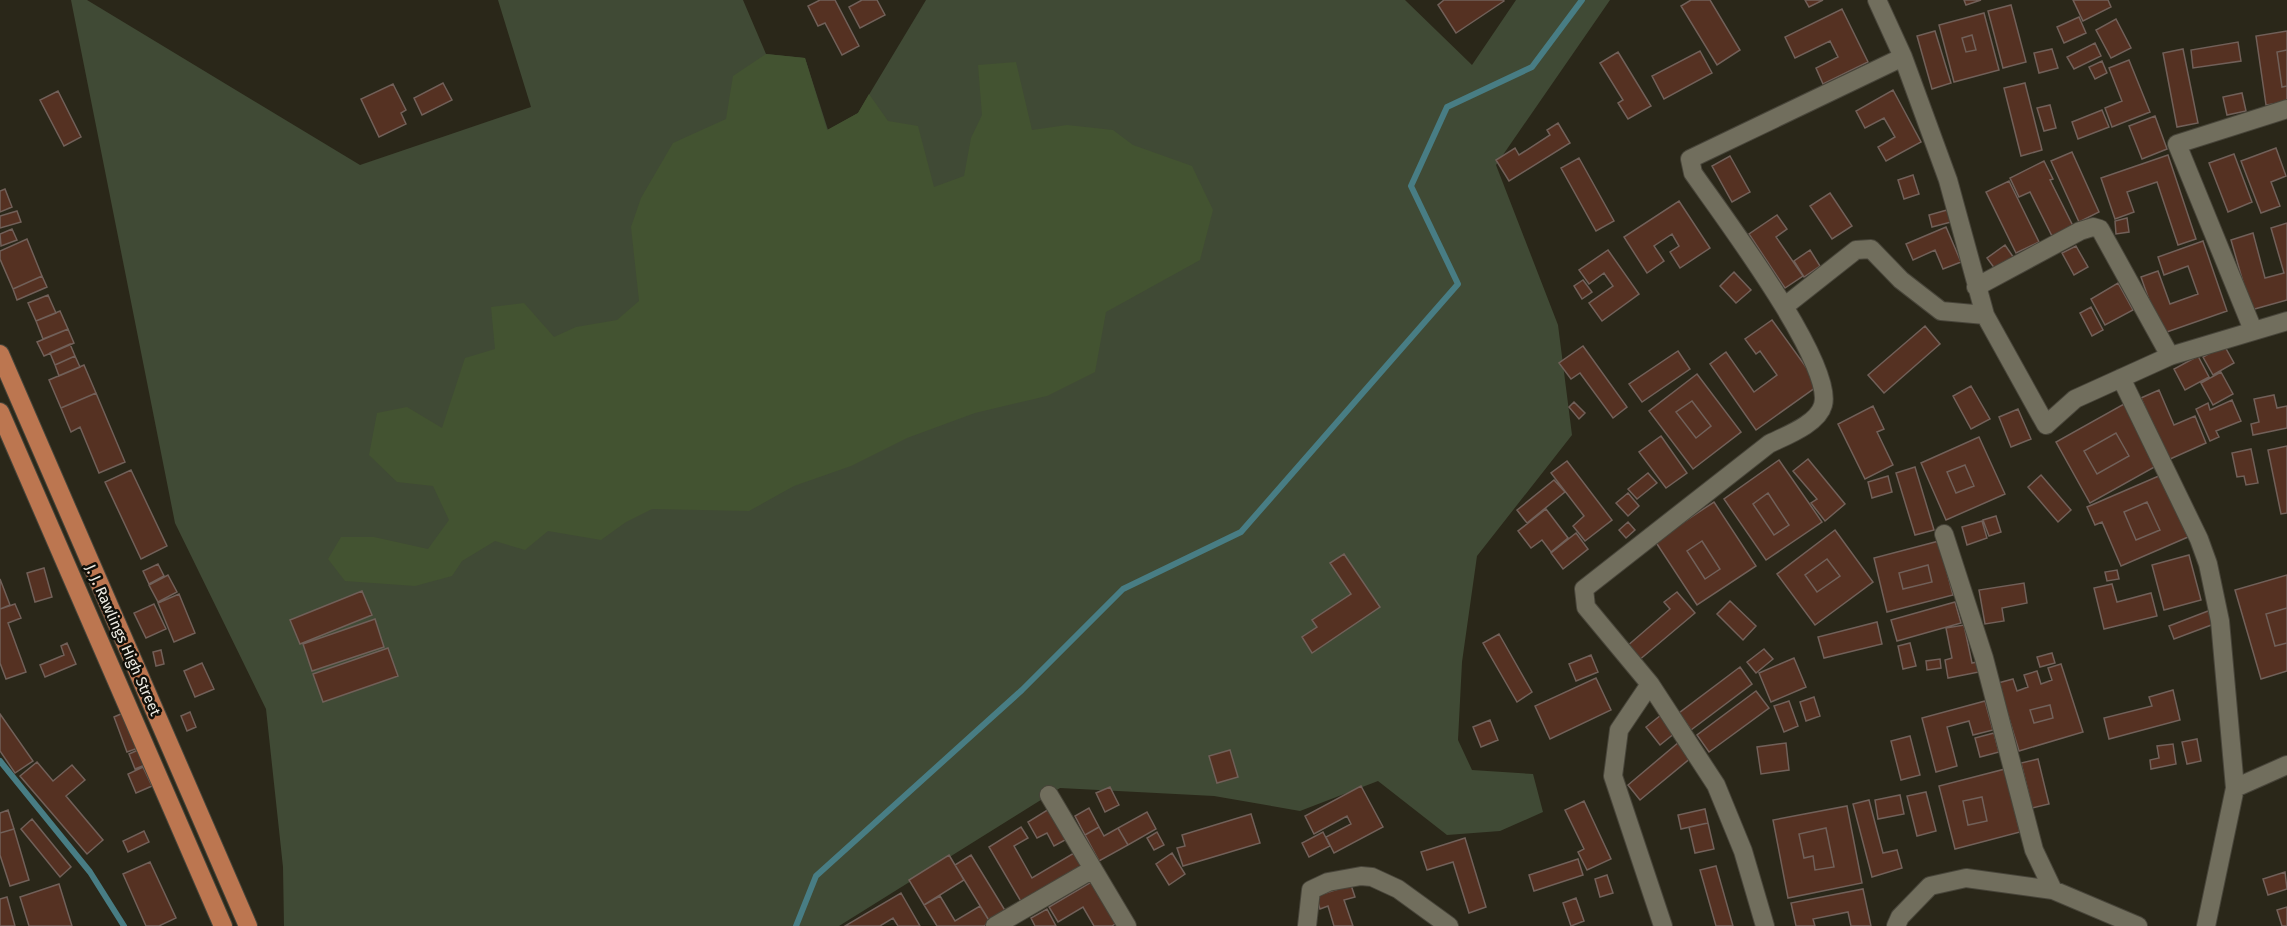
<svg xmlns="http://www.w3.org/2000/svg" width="2287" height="926" font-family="'Fira Sans',sans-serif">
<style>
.green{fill:#404a35}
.forest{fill:#435331}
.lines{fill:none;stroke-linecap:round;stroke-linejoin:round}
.stream{stroke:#487d84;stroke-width:6}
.building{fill:#553122;stroke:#716059;stroke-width:1.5;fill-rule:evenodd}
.minor-casing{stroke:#48453a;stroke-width:20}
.primary-casing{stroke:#48453a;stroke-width:20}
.minor{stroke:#716e5d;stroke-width:18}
.primary{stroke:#bc7650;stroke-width:18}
.labels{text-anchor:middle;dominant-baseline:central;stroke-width:5;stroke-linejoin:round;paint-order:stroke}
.street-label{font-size:15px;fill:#eeece3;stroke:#11100a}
</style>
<rect width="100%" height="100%" fill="#2a2719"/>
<path class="green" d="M71,0H87L360,165L531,107L498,0H743L766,54L805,58L828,130L858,113L926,0H1405L1472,65L1516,0H1610L1496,165L1558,325L1572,435L1477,556L1462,662L1458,740L1472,770L1533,774L1543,812L1500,831L1447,835L1378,781L1300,811L1214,796L1060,788L839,926H284L283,867L266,709L175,523Z"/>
<path class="forest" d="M766,54L805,58L827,130L858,113L869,94L888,121L918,126L934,187L964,176L971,138L982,115L978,65L1016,62L1032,130L1067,125L1113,130L1133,145L1192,166L1213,210L1200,260L1106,312L1095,372L1047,396L975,413L907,438L851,466L794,486L749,511L652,509L626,522L601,540L548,531L525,550L495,541L462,561L452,576L415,586L345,581L328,559L341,537H374L428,549L449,520L433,486L397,482L369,455L377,413L407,407L442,428L465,358L495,349L491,307L524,303L554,337L576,327L617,320L639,301L631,227L641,198L673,143L726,119L733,76Z"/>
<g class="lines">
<path class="stream" d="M0,761L90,872L124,926
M796,926L816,876L1022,690L1123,589L1241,532L1458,284L1411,186L1447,107L1532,67L1582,0"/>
</g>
<path class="building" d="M820,0H835L859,46L842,55L825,23L818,26L808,6Z
M862,0H877L885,15L860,28L849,7Z
M1444,0H1503L1504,1L1456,33L1438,5Z
M1691,0H1710L1740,50L1717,65L1681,6Z
M1805,0H1823L1809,7Z
M1964,0H1981L1966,5Z
M2073,0H2108L2111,7L2083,21Z
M2011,5L2026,62L2003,68L1988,11Z
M1842,9L1868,62L1823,84L1816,68L1838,57L1830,41L1795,58L1785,37Z
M1984,13L1999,70L1954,82L1939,25ZM1972,35L1976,50L1966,52L1962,38Z
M2079,17L2086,33L2064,43L2057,27Z
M2116,19L2131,48L2111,58L2096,30Z
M1935,31L1951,83L1932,89L1917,36Z
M2287,31V50L2277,52L2282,87L2287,86V102L2266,105L2256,36Z
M1972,35L1976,50L1966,52L1962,38Z
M2238,42L2241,61L2193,68L2191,50Z
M2095,43L2101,56L2074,69L2067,57Z
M2052,49L2058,68L2039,73L2034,53Z
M2183,49L2198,123L2177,127L2163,53Z
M2287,50V86L2282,87L2277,52Z
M1700,51L1712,73L1664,99L1652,76Z
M1618,52L1651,106L1628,119L1618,103L1623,100L1600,63Z
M2129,60L2150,112L2112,127L2105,108L2122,101L2109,68Z
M2102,61L2107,73L2095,79L2089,67Z
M443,83L452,100L422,115L414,98Z
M2025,83L2042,150L2021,156L2004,88Z
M393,84L406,110L401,113L406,124L379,137L361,99Z
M1893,90L1921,142L1886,161L1878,147L1895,137L1884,118L1865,128L1856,111Z
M58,91L81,137L64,146L40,100Z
M2242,93L2246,111L2227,115L2223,97Z
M2050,105L2056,128L2044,131L2037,108Z
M2102,110L2109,127L2078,139L2072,122Z
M2155,116L2167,149L2142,159L2129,126Z
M1558,123L1570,143L1509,181L1496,160L1515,148L1519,155L1550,135L1547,130Z
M2276,148L2286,176L2271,182L2280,206L2261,213L2241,161Z
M2072,152L2099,212L2079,222L2051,161Z
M2234,154L2252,202L2228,212L2209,163Z
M2168,155L2196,239L2178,245L2157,182L2127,192L2134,212L2115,219L2101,178Z
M1730,156L1750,192L1732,202L1712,166Z
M1579,158L1614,221L1596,231L1561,168Z
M2044,161L2053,179L2050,180L2073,226L2052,236L2030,192L2019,197L2010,178Z
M1913,175L1919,194L1904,199L1898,180Z
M2009,181L2039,242L2016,253L1986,192Z
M5,189L12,207L0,212V191Z
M1830,193L1852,226L1832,239L1810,206Z
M1679,201L1710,248L1680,268L1670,252L1679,246L1672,234L1654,246L1664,261L1647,273L1624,237Z
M1947,210L1951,222L1932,227L1929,215Z
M17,211L21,222L0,228V216Z
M1777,215L1787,229L1776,237L1803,276L1785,288L1749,234Z
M2127,218L2129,232L2116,234L2115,221Z
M2287,223V300L2251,310L2231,240L2253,233L2265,278L2284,273L2271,228Z
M1946,227L1961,262L1943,269L1935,250L1913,260L1906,244Z
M12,229L17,240L1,246L0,234Z
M27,239L42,276L13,289L0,259V251Z
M2203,241L2227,311L2161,334L2141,277L2158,271L2170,304L2198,294L2188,266L2164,275L2158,257Z
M2005,245L2016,261L1998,273L1987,258Z
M2076,246L2088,267L2074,275L2062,253Z
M1608,250L1639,294L1602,321L1589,303L1613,286L1604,273L1589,284L1579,270Z
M1810,250L1820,266L1804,277L1794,261Z
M1734,272L1751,290L1736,303L1720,286Z
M42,276L47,287L17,300L13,289Z
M1583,280L1592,292L1582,299L1574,286Z
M2118,283L2133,310L2105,325L2091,299Z
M48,295L56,313L36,321L28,303Z
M2091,307L2103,330L2092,336L2080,313Z
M60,311L68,329L43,339L36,321Z
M1772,320L1819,385L1756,430L1710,364L1726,352L1754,392L1777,375L1760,351L1756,354L1745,339Z
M1925,326L1940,344L1884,393L1868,375Z
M68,329L74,343L44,356L37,342Z
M70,344L75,356L55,365L50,353Z
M2224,345L2234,363L2213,375L2203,357Z
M1583,346L1627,407L1613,418L1580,373L1571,379L1559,363Z
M1678,351L1690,369L1642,402L1629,384Z
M75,356L80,367L59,376L55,365Z
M2198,356L2209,377L2185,390L2174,369Z
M84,365L96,393L61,408L49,380Z
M2221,372L2233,394L2213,405L2201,383Z
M1697,374L1741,432L1693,469L1649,411ZM1692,401L1711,426L1696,438L1676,412Z
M1971,386L1990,419L1971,429L1953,396Z
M2159,390L2174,425L2195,416L2206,443L2168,460L2141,398Z
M96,393L125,462L99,473L80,427L71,432L61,408Z
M2274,395L2277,408L2287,406V428L2253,435L2251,424L2259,422L2254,399Z
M2232,400L2241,421L2216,431L2219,437L2210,441L2196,409L2208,403L2210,410Z
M1692,401L1711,426L1696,438L1676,412Z
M1574,402L1585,413L1579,419L1569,407Z
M2124,404L2158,465L2090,503L2056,442ZM2116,433L2129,456L2097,474L2084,451Z
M1873,406L1884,429L1877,432L1893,465L1865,479L1838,424Z
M2018,409L2031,439L2011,447L1999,417Z
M2116,433L2129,456L2097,474L2084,451Z
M1661,436L1687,473L1666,488L1639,452Z
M1979,437L2005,494L1946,520L1921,463ZM1965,465L1974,486L1956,493L1947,472Z
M2287,446V513L2281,514L2268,450Z
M2251,449L2258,483L2246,485L2244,476L2237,477L2232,453Z
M1808,459L1845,504L1825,521L1811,503L1817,499L1793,471Z
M1779,460L1822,522L1766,560L1724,499ZM1768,493L1789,525L1774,535L1753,504Z
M1567,461L1612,520L1585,541L1573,526L1584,516L1551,473Z
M1965,465L1974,486L1956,493L1947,472Z
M1915,467L1934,530L1915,535L1896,473Z
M131,470L167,546L141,559L105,482Z
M1648,473L1657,483L1637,499L1628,489Z
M2041,475L2071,510L2058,522L2028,487Z
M2161,475L2188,537L2121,566L2102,522L2095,525L2087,507ZM2147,502L2160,530L2136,540L2124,512Z
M1888,476L1892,492L1872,498L1868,482Z
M1554,480L1565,492L1527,523L1517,510Z
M1628,493L1639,506L1628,516L1616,503Z
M1768,493L1789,525L1774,535L1753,504Z
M1714,502L1756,566L1697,605L1655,541ZM1702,541L1720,569L1705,579L1687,551Z
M2147,502L2160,530L2136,540L2124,512Z
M1546,509L1568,538L1551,552L1542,540L1531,548L1518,531Z
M1996,516L2001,532L1989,536L1983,520Z
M1982,521L1987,538L1967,545L1962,527Z
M1628,522L1635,530L1626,538L1619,530Z
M1835,530L1873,582L1815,625L1777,574ZM1827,559L1840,576L1817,592L1805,575Z
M1576,533L1588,549L1563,569L1551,553Z
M1702,541L1720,569L1705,579L1687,551Z
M1939,541L1953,595L1887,612L1874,558ZM1928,565L1932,582L1903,589L1899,573Z
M1344,554L1380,607L1312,653L1302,637L1317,627L1312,620L1351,594L1330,563Z
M2189,555L2201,600L2164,610L2152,565Z
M1827,559L1840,576L1817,592L1805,575Z
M158,564L164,576L149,584L143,571Z
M1928,565L1932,582L1903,589L1899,573Z
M44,568L52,597L35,602L27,573Z
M2117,570L2119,579L2107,581L2105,572Z
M168,575L177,592L158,602L149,585Z
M2287,575V608L2266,614L2275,646L2287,643V671L2261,679L2235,590Z
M0,579L10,605L0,609Z
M2024,583L2027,603L2002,608L2004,621L1985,624L1979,590Z
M2112,584L2117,602L2151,593L2157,616L2104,629L2094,588Z
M362,591L372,615L300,644L290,620Z
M1677,592L1695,613L1638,661L1626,647L1670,609L1664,602Z
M179,594L195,633L174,642L158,603Z
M1730,601L1756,626L1743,640L1717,614Z
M1955,602L1961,623L1897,641L1891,620Z
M15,604L21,618L8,623L26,672L6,679L0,663V609Z
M154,604L166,629L146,638L134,613Z
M2287,608V643L2275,646L2266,614Z
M2208,611L2214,624L2174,639L2169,626Z
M375,619L384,647L312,671L303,644Z
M1877,622L1882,644L1824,658L1818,637Z
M1964,625L1972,663L1977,662L1979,672L1948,678L1945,660L1952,658L1946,628Z
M1499,634L1532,692L1517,702L1483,643Z
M67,643L76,664L45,677L40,665L64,655L61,646Z
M1910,643L1916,666L1903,669L1898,646Z
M388,648L398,676L323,702L313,674Z
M1764,649L1773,659L1756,673L1747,662Z
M161,650L164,664L156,666L153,652Z
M2052,653L2055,663L2040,667L2037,657Z
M1591,655L1598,672L1576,681L1569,664Z
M1794,658L1806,687L1771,702L1759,673Z
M1940,659L1941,668L1927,670L1926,661Z
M202,663L214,689L195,697L184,671Z
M2061,664L2083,732L2019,751L1998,683L2013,679L2017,691L2028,687L2024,675L2037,671L2041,684L2052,680L2048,668ZM2050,705L2053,718L2034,723L2030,710Z
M1740,667L1752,684L1691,730L1679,713Z
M1596,678L1611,710L1550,739L1535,706Z
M2173,690L2180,720L2109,739L2104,718L2152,706L2149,697Z
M1756,691L1769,708L1709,752L1697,735Z
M1814,697L1820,716L1806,721L1800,702Z
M1789,701L1798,726L1784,732L1774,706Z
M1985,701L1993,730L1973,735L1969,721L1947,727L1957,766L1936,772L1922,718Z
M2050,705L2053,718L2034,723L2030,710Z
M190,712L196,727L187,731L181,716Z
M123,713L138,748L127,752L114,717Z
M0,714L33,761L15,773L0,751Z
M1661,715L1675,733L1660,745L1646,727Z
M1490,720L1498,740L1481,747L1473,727Z
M1994,733L1999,752L1980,757L1975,738Z
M1910,736L1920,775L1901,780L1891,741Z
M2197,739L2201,761L2187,764L2182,742Z
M1679,742L1692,757L1640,800L1628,785Z
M1786,743L1789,770L1761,774L1757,747Z
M2173,744L2176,764L2151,769L2150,760L2159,758L2157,746Z
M138,750L145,765L135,769L129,754Z
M1230,750L1238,777L1217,783L1209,756Z
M2038,759L2049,804L2032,808L2021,763Z
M37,762L53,781L72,765L85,780L66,796L103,840L87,854L20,776Z
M143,767L152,786L136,793L128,774Z
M2005,769L2020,832L1955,849L1939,786ZM1982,797L1987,821L1968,825L1963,801Z
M1361,786L1383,827L1334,853L1326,837L1351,824L1347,816L1314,834L1305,816Z
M1110,787L1119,805L1105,812L1096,793Z
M1926,792L1936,831L1917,836L1907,796Z
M1900,795L1904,814L1878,819L1875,800Z
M1982,797L1987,821L1968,825L1963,801Z
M1869,800L1883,853L1897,850L1902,868L1872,877L1853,804Z
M1584,801L1611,859L1587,870L1578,852L1584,849L1565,810Z
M1847,806L1862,883L1788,898L1773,820ZM1826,828L1834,867L1815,870L1813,856L1804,858L1799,834Z
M1089,808L1099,827L1085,835L1075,816Z
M1049,809L1067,839L1054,846L1047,833L1037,838L1028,822Z
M1705,809L1708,823L1681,829L1678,815Z
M8,810L14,829L0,833V813Z
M1147,812L1156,829L1128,845L1118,828Z
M1251,814L1260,843L1183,866L1177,848L1185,846L1182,835Z
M32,819L71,867L60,877L21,829Z
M1708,823L1714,849L1695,853L1689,827Z
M1021,827L1028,838L1014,846L1032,878L1074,853L1083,869L1023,905L989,847Z
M1099,827L1104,836L1118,828L1128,845L1099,861L1085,835Z
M1826,828L1834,867L1815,870L1813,856L1804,858L1799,834Z
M14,829L29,880L10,886L0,855V833Z
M144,831L149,842L128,852L123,841Z
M1157,832L1164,845L1154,850L1147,838Z
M1323,832L1330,846L1309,857L1302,843Z
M1465,838L1486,907L1469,913L1453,862L1427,870L1421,852Z
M1172,853L1185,874L1169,885L1156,864Z
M949,855L964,880L924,905L909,880Z
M971,855L1006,912L990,922L955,865Z
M1578,859L1583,875L1534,891L1529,875Z
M150,862L176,918L159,926H146L123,874Z
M1716,866L1733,926H1716L1700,870Z
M2285,872L2287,889L2268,895L2263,879Z
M1607,875L1613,893L1600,897L1595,879Z
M1093,881L1118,922L1112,926H1094L1083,907L1058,922L1049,907Z
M59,884L72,926H29L20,897Z
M1351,885L1355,897L1344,900L1353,926H1334L1328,906L1320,909L1316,896Z
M1863,889L1871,926H1851L1848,912L1813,919L1815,926H1796L1791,903Z
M901,893L920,926H898L893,918L880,926H845Z
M940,896L955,921L980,906L990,922L984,926H937L924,905Z
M7,897L15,926H0V899Z
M1576,898L1584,921L1571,926L1563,903Z
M2287,907V926H2282L2277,910Z
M1047,909L1056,926H1035L1031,918Z"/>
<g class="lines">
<g class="minor-casing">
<path id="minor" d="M1877,0L1903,57L1948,180L1985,315L2046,425L2075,399L2170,356L2287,321
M1976,287L2080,231L2093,227L2100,229L2170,356
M1785,306L1856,250L1871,249L1901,280L1941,311L1985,315
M2253,330L2177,144L2287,109
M2121,378L2199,539L2208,564L2220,621L2235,788L2206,926
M1944,534L1984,658L2034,850L2053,890
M1650,684L1619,730L1613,776L1663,926
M2235,788L2287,765
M1049,795L1127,926
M995,926L1093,869
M1307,926L1311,890L1328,882L1361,876L1372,877L1398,889L1449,926
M1765,926L1743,851L1716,785L1650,684L1586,607L1584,589L1769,444C1785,436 1818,424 1823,405C1835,364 1720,212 1693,173L1690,159L1903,57
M1896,926L1900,917L1930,886L1966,878L2053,890L2138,926"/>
</g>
<g class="primary-casing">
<path id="primary" d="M0,354L248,926
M0,412L223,926"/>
</g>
<use href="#minor" class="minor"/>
<use href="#primary" class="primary"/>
</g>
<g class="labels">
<g class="street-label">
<text transform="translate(123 640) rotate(66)">J. J. Rawlings High Street</text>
</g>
</g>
</svg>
